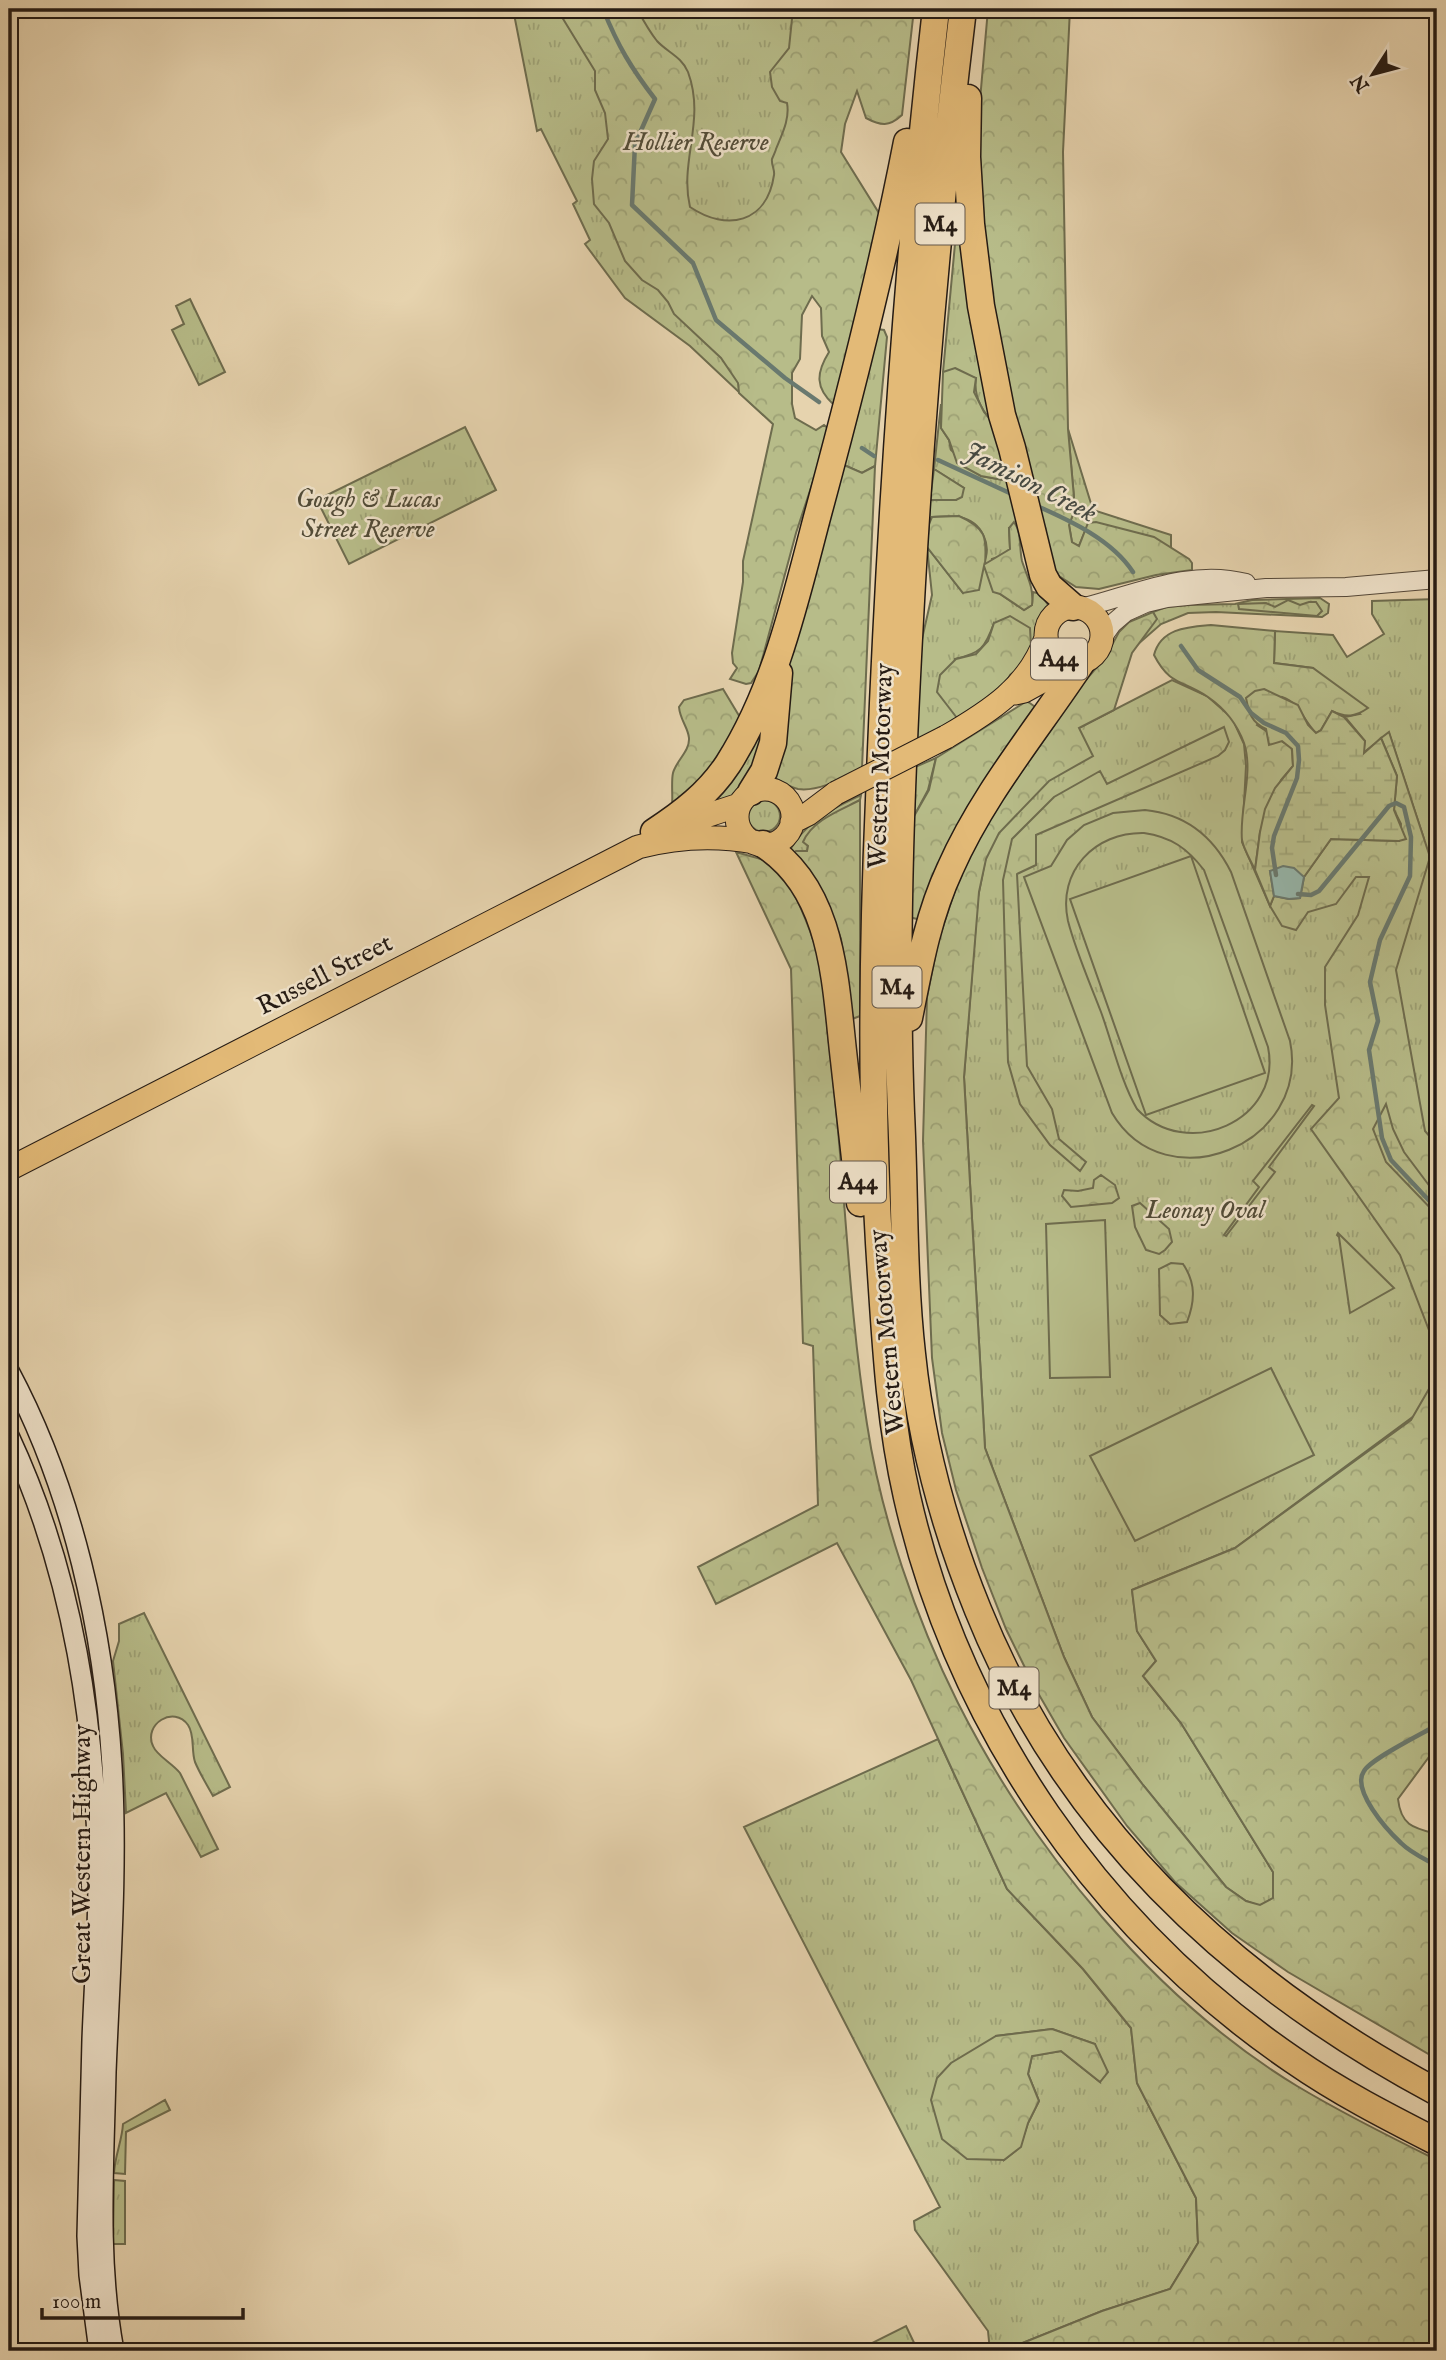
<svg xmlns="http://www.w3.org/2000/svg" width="1446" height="2360" font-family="'IM FELL English',serif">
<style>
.grass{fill:url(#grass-tufts);stroke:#6e6c4e;stroke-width:2;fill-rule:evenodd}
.forest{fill:url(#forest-crowns);stroke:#6e6c4e;stroke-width:2}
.wetland{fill:url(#wetland-marsh);stroke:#6e6c4e;stroke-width:2}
.garden{fill:#b7bc89;stroke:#6e6c4e;stroke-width:2;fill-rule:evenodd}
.water{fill:#96b7ac;stroke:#69796f;stroke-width:2}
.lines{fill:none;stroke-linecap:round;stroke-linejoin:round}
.stream{stroke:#69796f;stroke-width:4.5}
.tertiary-casing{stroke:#55493a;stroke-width:20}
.secondary-casing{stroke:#251b14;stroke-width:22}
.trunk-casing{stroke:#251b14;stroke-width:25}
.motorway-casing{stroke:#251b14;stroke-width:29}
.tertiary{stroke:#efe2ca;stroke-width:18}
.secondary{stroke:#efe2ca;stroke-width:19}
.trunk{stroke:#e3ba77;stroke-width:23}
.motorway{stroke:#e3ba77;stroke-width:26}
.trunk-bridge-casing{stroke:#251b14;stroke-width:25;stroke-linecap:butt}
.trunk-bridge{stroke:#e3ba77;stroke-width:23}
.labels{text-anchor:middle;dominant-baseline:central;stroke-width:5;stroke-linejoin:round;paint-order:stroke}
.shield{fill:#efe2ca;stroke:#62574b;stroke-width:2}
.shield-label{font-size:24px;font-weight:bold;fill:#251b14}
.park-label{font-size:26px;font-style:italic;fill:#514b37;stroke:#efe2ca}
.street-label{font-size:26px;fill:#251b14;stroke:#efe2ca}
.water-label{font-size:28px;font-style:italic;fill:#474a42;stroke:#efe2ca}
</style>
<defs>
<pattern id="grass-tufts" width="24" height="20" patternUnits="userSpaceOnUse" patternTransform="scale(1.75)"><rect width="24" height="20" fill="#b7bc89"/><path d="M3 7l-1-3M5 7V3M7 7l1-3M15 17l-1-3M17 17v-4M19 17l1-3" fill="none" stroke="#9da175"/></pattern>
<pattern id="forest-crowns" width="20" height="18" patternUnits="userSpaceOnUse" patternTransform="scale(1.75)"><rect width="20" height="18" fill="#b7bc89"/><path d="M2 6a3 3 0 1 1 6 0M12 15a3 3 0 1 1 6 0" fill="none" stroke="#9da175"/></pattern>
<pattern id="wetland-marsh" width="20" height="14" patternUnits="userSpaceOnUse" patternTransform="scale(1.75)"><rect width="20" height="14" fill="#b7bc89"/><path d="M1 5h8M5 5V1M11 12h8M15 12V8" fill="none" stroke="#9da175"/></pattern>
</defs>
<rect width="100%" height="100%" fill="#e6d3ae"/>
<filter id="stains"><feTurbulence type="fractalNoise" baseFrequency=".00286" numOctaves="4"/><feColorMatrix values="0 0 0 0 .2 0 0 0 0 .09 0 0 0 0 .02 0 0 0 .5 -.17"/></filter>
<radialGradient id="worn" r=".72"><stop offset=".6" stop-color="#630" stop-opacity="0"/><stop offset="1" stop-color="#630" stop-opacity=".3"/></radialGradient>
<path class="grass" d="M513,9H854L773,424L690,346L625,298L585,244L590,240L573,204L577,201L541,129L537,131Z
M962,241L998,429C984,413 973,399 976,378L943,372L955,244Z
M190,299L225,372L199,385L172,330L184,324L176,306Z
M877,329L884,330L887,337L875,466L862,473L844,465Z
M941,404V428L949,440L951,450L981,476L1009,481L1018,528H1009L1010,549L1002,556L992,559L1000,594L1024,610L1032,605L1033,592L1041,594L1050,608L1042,618L1033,655L994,623C985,648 981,653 955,659L957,718L914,742L922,639L932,595L927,547L963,593C969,584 978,575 983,565C993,545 982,522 960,517C952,515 941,517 932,517L929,524L930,500H956L964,488L934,469Z
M465,427L496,490L349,564L317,500Z
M1068,429L1093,510L1171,535V550L1088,524L1079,546L1072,543L1069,525L1075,509Z
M1320,598L1329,604L1328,613L1322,617L1216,612L1188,613L1161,624L1137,645L1156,619L1153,612L1166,607L1188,605L1235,604L1252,600Z
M1437,599V1399L1235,1548L1132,1590L1137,1631L1156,1661L1143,1676L1181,1723L1273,1872V1898L1260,1906L1246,1901L1226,1887L1143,1785L1092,1717L1064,1657L985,1448L964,1077L978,897L991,831L1069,733L1172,680L1207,696L1232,718L1244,744L1246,766L1242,842L1270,906L1424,839L1389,733L1363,753L1365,741L1345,717L1360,714L1313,668L1274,663L1275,631L1333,635L1347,657L1384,634L1372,614V601Z
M769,689C765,726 764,758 739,788L741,790L722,805L705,798Z
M936,758L928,790L913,818L915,767Z
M861,795L860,800L824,820L807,851L791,856L788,853C807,820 828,811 861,795Z
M748 816a16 16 0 1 1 32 0a16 16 0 1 1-32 0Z
M144,1613L230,1787L213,1796C207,1785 200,1774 195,1762C191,1750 195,1735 188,1725C174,1705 143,1724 153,1746C157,1756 172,1763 180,1773L218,1849L201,1857L166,1793L126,1813L123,1754L113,1661L119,1641V1624Z
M938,1739L1007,1889L1083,1969L1131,2028L1137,2083L1196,2198L1198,2243L1170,2289L1102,2311L1010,2348L1008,2351H990L988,2331L915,2230L914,2221L940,2207L744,1827ZM1052,2029L1095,2044L1100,2082L1061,2051L1032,2056L1028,2074L1039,2101L1028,2123L1020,2147L1004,2160L996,2036Z
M165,2100L170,2110L126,2132L125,2174L114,2173C115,2155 122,2141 123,2124Z
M114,2180L125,2181V2244H113Z
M906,2326L918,2351H867L864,2347Z"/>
<path class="forest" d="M557,9H637C643,20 649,31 657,41C667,52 682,57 688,72C706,121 679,161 690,207C727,232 767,223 774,175C775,170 771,164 772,159C772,159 776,150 776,149C782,134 790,119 787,103L780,101L772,87L770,72L789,48L793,9H914L902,115C889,127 881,126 866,118L857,91L845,124L841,152L882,218L834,405C815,388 816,373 829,352L822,336L821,308L812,296L802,315L800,359L792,373V404L795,418L816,430L824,425L830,430L796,533L759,671L751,683L746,684L730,679L737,668L733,663L732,653L743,582V561L773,424L739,393L738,383L721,358L674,314L668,302L658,290L642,280L625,261L609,223L594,204L592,179L594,161L608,139L605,113L595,90V71Z
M988,9H1070L1063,152L1068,429L1075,509L1069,525L1072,542L1079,546L1088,523L1096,522L1154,537L1189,559L1192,563V570L1156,575L1099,589L1076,587L1059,576L1050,562L1005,387L988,290L978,123Z
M955,368L976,378L974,392L984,412L998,429L1009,481L981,476L957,463L949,440L941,428L943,372Z
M844,465L862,473L875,466L862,768C844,777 820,792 798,789C789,787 781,781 773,777L783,682Z
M934,469L964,488L962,497L956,500H930Z
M959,516C986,528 987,537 985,564L1010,549L1009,528L1014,522C1022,533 1019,548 1022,561C1027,577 1034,587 1032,605L1024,610L1000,594L993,592L984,566L979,590L963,593L927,547L929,524L932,517Z
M1288,600L1300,605L1309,602H1316L1322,611L1317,616L1239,609L1238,604L1266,603L1275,607Z
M1153,612L1157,619L1132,653L1114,710L1079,728L1093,756L1049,781L999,833L986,859L979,892L964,1077L985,1448L1064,1657L1092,1717L1143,1785L1226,1887L1246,1901L1260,1905L1273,1898V1872L1181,1723L1143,1676L1156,1661L1137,1631L1132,1590L1235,1548L1411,1420L1437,1375V1746L1398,1799C1401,1826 1414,1828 1437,1834V2059L1288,1972L1232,1933L1175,1882L1127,1826L1064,1738L1034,1686L1006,1629L982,1568L956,1490L942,1433L932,1358L923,1141L927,997L938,942L962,869L981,830L1084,682L1105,658L1119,632L1129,622Z
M1010,616L1030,628L1031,647L1028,661L1010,675L1005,686L957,718L937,692L940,675L956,659L976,654L988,641L994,623Z
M1211,625L1275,631L1274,663L1313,668L1368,708C1355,717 1346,718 1332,711L1321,730L1316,733C1303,720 1300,703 1282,697L1257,725L1292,748L1293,766L1281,780L1260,832L1255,870C1251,861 1244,850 1242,840C1239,809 1254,773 1244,743C1237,724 1224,708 1208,697C1183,680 1170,686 1154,655C1161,628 1188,627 1211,625Z
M723,689L741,719L711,768L696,785L672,806C673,796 671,781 673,773C676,761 690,751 689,738C688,727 680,720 679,707L684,700Z
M1027,701L1038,709L921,920L909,917L913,818L929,790L936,758Z
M1224,727L1229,742L1225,750L1218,756L1036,835V865L1017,874L1027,1066L1052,1109L1059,1139L1086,1162L1080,1171L1050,1145L1020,1104L1008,1062L1003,880L1012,839L1054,797L1100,771L1107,784Z
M1389,732L1430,857L1396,970L1425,1131L1437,1145V1208L1432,1210L1437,1215V1351L1400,1255L1311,1129L1339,1098L1325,1005V967L1358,915L1369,877H1356L1336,904L1308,912L1296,930L1282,926L1270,906L1274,896L1289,899L1300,898L1304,877L1331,839L1399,841L1401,824L1394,810L1397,776L1381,738Z
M860,800V1016L852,1019L841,939L833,917L791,856L796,851H807L808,846L803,842C812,820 841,810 860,800Z
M736,852C747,856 765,858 774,865C792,878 816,943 820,965C825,991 826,1018 829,1044C845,1170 847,1298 867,1424C881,1517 916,1619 958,1703C1032,1849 1155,2000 1297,2086C1342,2113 1390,2137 1437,2160V2351H1008L1010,2348L1102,2311L1170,2289L1198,2243L1196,2198L1137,2083L1131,2028L1083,1969L1007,1889L911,1680L837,1543L716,1604L698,1567L818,1505L813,1346L803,1343L791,969Z
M1101,1175L1115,1185L1119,1198L1112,1203L1071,1207L1062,1196L1064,1190L1078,1191L1093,1188L1094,1180Z
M1140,1203L1169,1229L1172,1242L1165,1250L1159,1254L1146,1250L1135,1227L1132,1206Z
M1171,1263L1183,1264C1196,1283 1195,1301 1187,1322L1170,1324L1160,1315L1159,1269Z
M1052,2029L1095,2044L1108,2072L1100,2082L1061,2051L1032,2056L1028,2074L1039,2101L1028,2123L1021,2147L1004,2160L967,2159L942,2139L931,2100L937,2078L951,2063L996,2036Z"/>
<path class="wetland" d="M1264,689L1298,705L1308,725L1316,733L1321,730L1332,711L1344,717L1365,741L1364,753L1381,738L1397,776L1394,810L1406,839L1399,841L1331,839L1304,877L1298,873L1270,871L1274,896L1270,906L1255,870L1260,832L1265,809L1275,788L1293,766L1292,749L1282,741L1269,745L1266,729C1251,722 1249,713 1246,698L1255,691Z
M1386,1104L1393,1129L1404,1152L1437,1196V1215L1386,1162L1373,1129Z"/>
<path class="garden" d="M1145,810C1186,814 1213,836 1231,872L1290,1041C1311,1144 1166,1204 1112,1113L1024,877L1051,866L1067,840L1084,825L1113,813ZM1144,833C1171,837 1187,848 1204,870L1268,1047C1283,1121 1186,1162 1137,1109C1121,1082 1112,1042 1101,1012C1090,983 1076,952 1068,921C1057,871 1095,832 1144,833Z
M1191,856L1265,1073L1146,1115L1070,899Z
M1312,1105L1314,1106L1269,1167L1275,1172L1226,1236L1224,1235L1259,1187L1253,1181Z
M1105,1220L1110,1377L1050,1378L1046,1224Z
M1338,1233L1394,1288L1350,1313L1339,1237L1337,1235Z
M1271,1368L1314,1455L1135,1541L1090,1456Z"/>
<path class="water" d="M1283,866L1294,868L1304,877L1300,898L1289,899L1274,896L1270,871Z"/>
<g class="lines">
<path class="stream" d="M603,9C618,46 631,68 655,99L635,144L632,205L693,263L716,320L785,378L819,402
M862,448L874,456
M938,460L1014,495
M1037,506C1071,521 1112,540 1133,572
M1181,646L1198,670L1240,697L1251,713L1264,723L1286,733L1298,746L1299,760L1297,778L1274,836L1272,848L1276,875
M1298,894L1311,895L1319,891L1389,806L1396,803L1404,807L1411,837L1410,876L1380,940L1370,982L1378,1021L1369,1050L1382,1138L1391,1160L1437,1209
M1437,1725C1422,1734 1372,1758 1364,1771C1351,1790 1387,1830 1401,1843C1411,1853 1425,1859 1437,1866"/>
<g class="tertiary-casing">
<path id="tertiary" d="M1081,608C1134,595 1190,568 1246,583
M1102,638L1112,624L1126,612L1146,603L1167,598L1266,588L1346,587L1437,579"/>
</g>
<g class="secondary-casing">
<path id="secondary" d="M9,1371C73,1491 104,1632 112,1766C118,1868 110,1971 106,2072C104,2166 97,2259 114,2351
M9,1436C74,1575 96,1727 98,1880C98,1933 94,1987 92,2040C90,2105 89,2171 87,2236L89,2275L99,2351"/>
</g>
<g class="trunk-casing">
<path id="trunk" d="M1046 635a28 28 0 1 1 56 0a28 28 0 1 1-56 0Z
M1015,693L1024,691L1073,664
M946,737C989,712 1029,687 1046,638
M737 817a28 28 0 1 1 56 0a28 28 0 1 1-56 0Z
M792,822L808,814L836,793
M666,829L739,805
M9,1169L638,847C676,837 715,835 754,842"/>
</g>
<g class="motorway-casing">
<path id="motorway" d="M936,9C906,272 889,536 879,800C872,958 870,1116 881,1274C886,1350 890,1423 907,1497C959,1726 1100,1928 1293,2060C1339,2092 1388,2117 1437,2142
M963,9C940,199 923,391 912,583C902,760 894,936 901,1113C905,1193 903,1274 912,1354C921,1442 945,1529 978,1610C1066,1828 1233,1983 1437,2092
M968,98L967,157L971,224L981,306L1002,415L1012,448L1043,575L1049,586L1073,607
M751,792L764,771L773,743L779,673
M654,832C683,813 709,793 728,764C777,687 796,596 819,510C852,388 883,266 907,142
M763,844C835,890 835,984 844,1060C849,1108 855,1155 860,1203
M909,1018C919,967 928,916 950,869C983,794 1037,730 1082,662"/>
</g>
<use href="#tertiary" class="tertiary"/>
<use href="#secondary" class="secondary"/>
<use href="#trunk" class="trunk"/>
<use href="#motorway" class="motorway"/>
<g class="trunk-bridge-casing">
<path id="trunk-bridge" d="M836,793L946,737"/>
</g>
<use href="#trunk-bridge" class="trunk-bridge"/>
</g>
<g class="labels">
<g class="shield">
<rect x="915.5" y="203.5" width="49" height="41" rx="5"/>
<rect x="1031" y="638.5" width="56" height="41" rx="5"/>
<rect x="872.5" y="966.5" width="49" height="41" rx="5"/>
<rect x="830" y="1161.5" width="56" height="41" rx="5"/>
<rect x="989.5" y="1667.5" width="49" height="41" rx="5"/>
</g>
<g class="shield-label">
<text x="940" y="224">M4</text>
<text x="1059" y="659">A44</text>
<text x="897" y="987">M4</text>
<text x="858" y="1182">A44</text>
<text x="1014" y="1688">M4</text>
</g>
<g class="park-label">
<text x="696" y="142">Hollier Reserve</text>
<text x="368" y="499">Gough &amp; Lucas<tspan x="368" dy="30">Street Reserve</tspan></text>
<text x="1205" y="1210">Leonay Oval</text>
</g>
<g class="street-label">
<text transform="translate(881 766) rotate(-88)">Western Motorway</text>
<text transform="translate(325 975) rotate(-27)">Russell Street</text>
<text transform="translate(887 1332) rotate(-95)">Western Motorway</text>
<text transform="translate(82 1854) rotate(-90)">Great Western Highway</text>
</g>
<g class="water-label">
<text transform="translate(1030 483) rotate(27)">Jamison Creek</text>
</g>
</g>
<rect width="1446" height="2360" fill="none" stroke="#e6d3ae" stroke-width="35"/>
<rect x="10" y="10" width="1425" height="2339" fill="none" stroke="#251b14" stroke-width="3.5"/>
<rect x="18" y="18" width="1411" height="2325" fill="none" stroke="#251b14" stroke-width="2"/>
<g transform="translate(1373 74) rotate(234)" stroke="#efe2ca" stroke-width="5" paint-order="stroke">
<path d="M0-5L12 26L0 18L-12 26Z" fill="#251b14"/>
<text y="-10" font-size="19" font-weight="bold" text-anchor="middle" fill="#251b14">N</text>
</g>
<path d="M42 2308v10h201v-10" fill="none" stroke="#251b14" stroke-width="3.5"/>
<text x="52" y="2308" font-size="21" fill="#251b14" stroke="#efe2ca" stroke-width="5" paint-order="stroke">100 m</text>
<rect width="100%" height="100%" filter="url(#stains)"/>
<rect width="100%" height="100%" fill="url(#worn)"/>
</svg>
